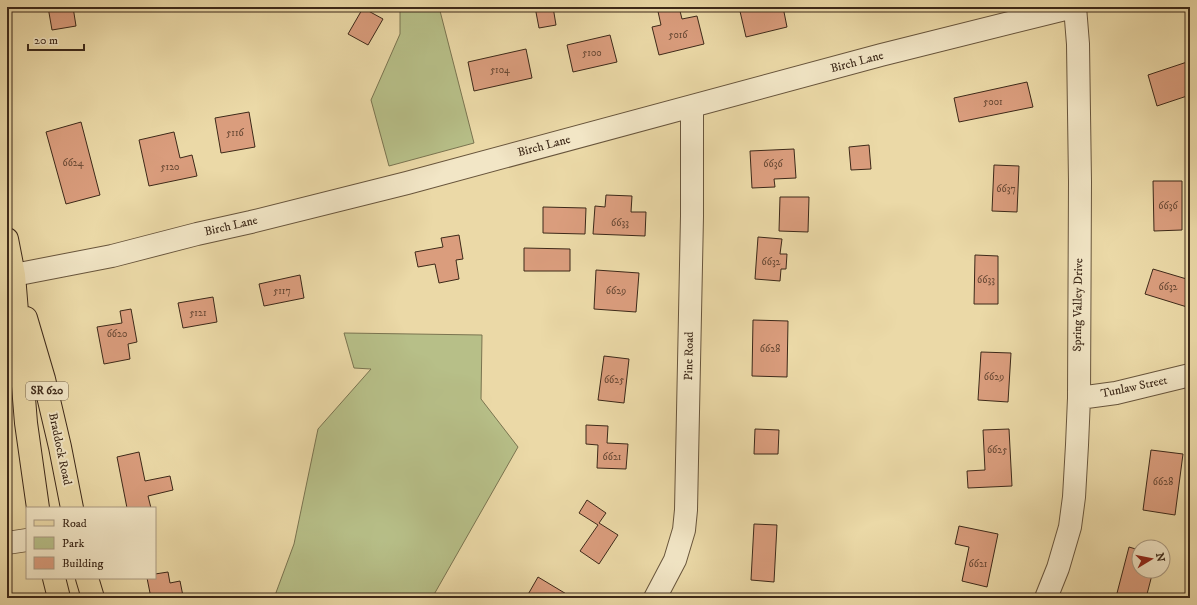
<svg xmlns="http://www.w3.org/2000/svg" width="1197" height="605" font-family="'IM FELL DW Pica',serif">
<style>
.green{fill:#b7bf88;stroke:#7a7450}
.building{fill:#da9d7d;stroke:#3d2919}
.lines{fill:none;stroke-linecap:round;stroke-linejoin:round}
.minor-casing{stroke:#68553c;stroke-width:24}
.major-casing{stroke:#3d2919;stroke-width:24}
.minor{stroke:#f2e6c6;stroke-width:22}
.major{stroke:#ebd9a7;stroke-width:22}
.labels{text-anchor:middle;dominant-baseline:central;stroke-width:4;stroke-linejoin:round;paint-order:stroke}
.number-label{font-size:10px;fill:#644632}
.shield{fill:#f2e6c6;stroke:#73624d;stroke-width:1}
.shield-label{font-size:11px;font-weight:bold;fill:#3d2919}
.street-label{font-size:12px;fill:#3d2919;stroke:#f2e6c6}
</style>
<rect width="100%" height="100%" fill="#ebd9a7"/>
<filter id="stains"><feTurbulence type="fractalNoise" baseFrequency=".005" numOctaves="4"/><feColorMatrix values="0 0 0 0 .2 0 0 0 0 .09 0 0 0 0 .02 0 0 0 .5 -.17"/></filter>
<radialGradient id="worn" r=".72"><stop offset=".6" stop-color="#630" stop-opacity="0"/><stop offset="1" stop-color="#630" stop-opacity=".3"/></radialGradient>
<path class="green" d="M400,7H439L474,143L389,166L371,100L400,34Z
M344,333L482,335L481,399L518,447L432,598H274L294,544L318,429L371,369L354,368Z"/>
<path class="building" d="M48,7H73L76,26L52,30Z
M535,7H553L556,25L539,28Z
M657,7H679L682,19L697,16L704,44L659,55L652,27L661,25Z
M739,7H783L787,27L746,37Z
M363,8L383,19L368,45L348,34Z
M610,35L617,62L573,72L567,45Z
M526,49L532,78L474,91L468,62Z
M1190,61V95L1157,106L1148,75Z
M1027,82L1033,107L959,122L954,98Z
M249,112L255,147L221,153L215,118Z
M81,122L100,195L66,204L46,132Z
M174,132L180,158L192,155L197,176L149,186L139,140Z
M869,145L871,169L851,170L849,147Z
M794,149L796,178L774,179L775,187L752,188L750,151Z
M994,165L1019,166L1017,212L992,211Z
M1153,181H1182V230L1154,231Z
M606,195L632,196L631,212H646L645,236L593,234L595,206L605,207Z
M780,197H809L808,232L779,231Z
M543,207L586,208L585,234L543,233Z
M459,235L463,259L456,260L459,279L439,283L435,264L418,267L415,252L443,247L441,238Z
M758,237L782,239L780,254H787L786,269H781L780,281L755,279Z
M524,248L570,249V271H524Z
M975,255L998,256V304H974Z
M1153,269L1190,280V297L1187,307L1145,294Z
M596,270L639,273L636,312L594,309Z
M300,275L304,298L264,306L259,284Z
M213,297L217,322L183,328L178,303Z
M131,309L137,342L128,344L130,359L104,364L97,327L122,323L120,311Z
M753,320L788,321L787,377L752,376Z
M981,352L1011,353L1008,402L978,400Z
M604,356L629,359L624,403L598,400Z
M586,425L608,426L607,443L628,444L626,469L597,468L598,445L586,444Z
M755,429L779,430L778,454H754Z
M1009,429L1012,486L968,488L967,471L985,470L983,430Z
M1151,450L1183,454L1175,515L1143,510Z
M139,452L145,481L170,476L173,490L148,496L151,508H127L117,457Z
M587,500L606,513L599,523L618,535L599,564L580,551L598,525L579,513Z
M754,524L777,525L774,582L751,580Z
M959,526L998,534L987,587L962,581L969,547L955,544Z
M1129,547L1139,550V571H1153L1146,598L1116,597Z
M168,572L170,583L180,581L183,596L173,598H151L147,578H155V574Z
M538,577L573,598H526Z"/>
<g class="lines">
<g class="minor-casing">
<path id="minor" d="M14,275L112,256L197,234L251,222L407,183L881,55L1073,7
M1079,398L1116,393L1190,375
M7,543L27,540
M655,598L675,560L684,530L686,510L692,216V107
M1046,598L1058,568L1070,527L1074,497L1077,445L1079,398L1080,182L1078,44L1075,7"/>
</g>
<g class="major-casing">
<path id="major" d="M7,239L14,275L26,423L38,508
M26,318L44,379L60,447L72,508
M54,578L59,598
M87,578L93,598"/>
</g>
<use href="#minor" class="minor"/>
<use href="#major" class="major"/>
</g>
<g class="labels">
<g class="number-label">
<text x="678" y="35">5016</text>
<text x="592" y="53">5100</text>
<text x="500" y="70">5104</text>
<text x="993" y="102">5001</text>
<text x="235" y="133">5116</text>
<text x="73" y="163">6624</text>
<text x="773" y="164">6636</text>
<text x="170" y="167">5120</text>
<text x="1006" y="189">6637</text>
<text x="1168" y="206">6636</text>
<text x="620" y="223">6633</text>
<text x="771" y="262">6632</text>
<text x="986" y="280">6633</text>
<text x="1168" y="287">6632</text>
<text x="282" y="291">5117</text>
<text x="616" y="291">6629</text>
<text x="198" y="313">5121</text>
<text x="117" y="334">6620</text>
<text x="770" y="349">6628</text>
<text x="994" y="377">6629</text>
<text x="614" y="380">6625</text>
<text x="997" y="450">6625</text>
<text x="612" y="457">6621</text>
<text x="1163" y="482">6628</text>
<text x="978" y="564">6621</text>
</g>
<rect class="shield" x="26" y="382" width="42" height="18" rx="3"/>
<g class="shield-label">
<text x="47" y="391">SR 620</text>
</g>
<g class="street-label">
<text transform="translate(857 62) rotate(-15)">Birch Lane</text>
<text transform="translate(544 146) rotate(-15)">Birch Lane</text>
<text transform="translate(231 226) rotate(-13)">Birch Lane</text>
<text transform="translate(1078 305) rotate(-89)">Spring Valley Drive</text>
<text transform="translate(689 356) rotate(-89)">Pine Road</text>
<text transform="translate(1134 387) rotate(-12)">Tunlaw Street</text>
<text transform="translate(60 449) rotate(78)">Braddock Road</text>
</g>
</g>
<rect width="1197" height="605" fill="none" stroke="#ebd9a7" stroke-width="24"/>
<rect x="8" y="8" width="1181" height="589" fill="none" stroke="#3d2919" stroke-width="2"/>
<rect x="12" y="12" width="1173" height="581" fill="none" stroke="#3d2919"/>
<rect x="26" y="507" width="130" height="72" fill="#f2e6c6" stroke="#aa9a81"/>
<rect x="34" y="520" width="20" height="6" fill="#ebd9a7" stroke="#aa9a81"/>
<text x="62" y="527" font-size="12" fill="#3d2919">Road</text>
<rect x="34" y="537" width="20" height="12" fill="#b7bf88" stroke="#aa9a81"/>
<text x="62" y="547" font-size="12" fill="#3d2919">Park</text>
<rect x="34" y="557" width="20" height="12" fill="#da9d7d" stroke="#aa9a81"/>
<text x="62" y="567" font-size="12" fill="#3d2919">Building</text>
<g transform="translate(1151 559) rotate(80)"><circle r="19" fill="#f2e6c6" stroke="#aa9a81"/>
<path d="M0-3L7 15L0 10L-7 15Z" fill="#8f2418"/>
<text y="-6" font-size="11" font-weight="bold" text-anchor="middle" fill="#3d2919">N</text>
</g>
<path d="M28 44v6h56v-6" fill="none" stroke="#3d2919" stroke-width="2"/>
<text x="34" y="44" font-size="12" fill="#3d2919" stroke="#f2e6c6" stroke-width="3" paint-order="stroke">20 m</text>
<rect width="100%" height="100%" filter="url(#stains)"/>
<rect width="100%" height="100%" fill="url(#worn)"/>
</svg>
